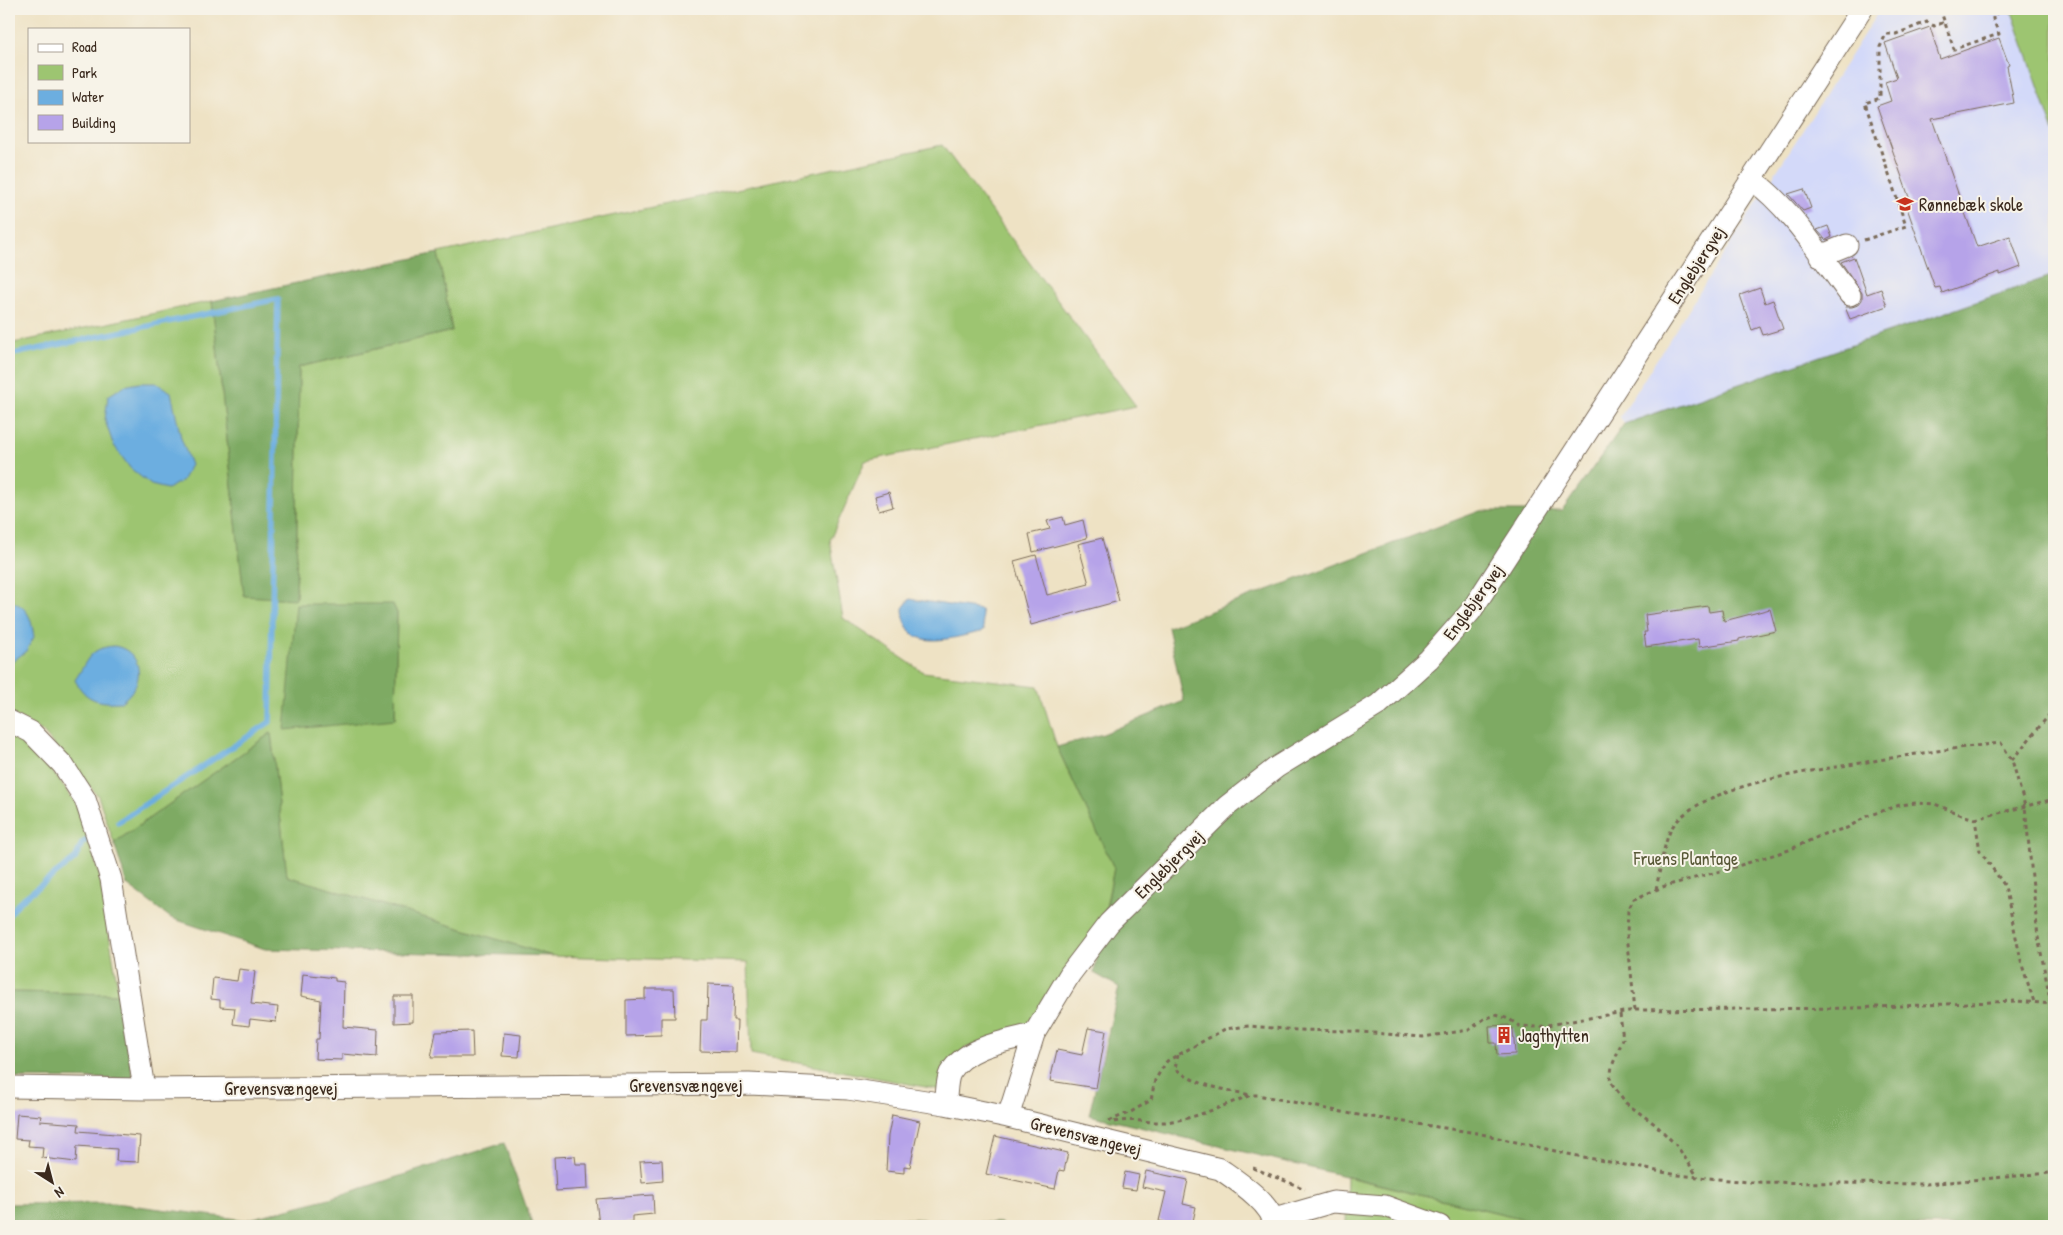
<svg xmlns="http://www.w3.org/2000/svg" width="2063" height="1235" font-family="'Patrick Hand',sans-serif">
<style>
.built{fill:#d3d9f9}
.green{fill:#9dc571;stroke:#6c7848;fill-rule:evenodd}
.forest{fill:#7eaa63;stroke:#5c6a40}
.water{fill:#6caee0;stroke:#546c7f}
.lines{fill:none;stroke-linecap:round;stroke-linejoin:round}
.stream{stroke:#6caee0;stroke-width:5.5}
.building{fill:#b6a3e9}
.minor-casing{stroke:#7a6a58;stroke-width:23}
.path{stroke:#7a6a58;stroke-width:3;stroke-dasharray:4 4;stroke-linecap:butt}
.minor{stroke:#fff;stroke-width:21}
.labels{text-anchor:middle;dominant-baseline:central;stroke-width:4;stroke-linejoin:round;paint-order:stroke}
.poi-label{font-size:18px;fill:#3b2a1e;stroke:#f7f3e8;text-anchor:start}
.street-label{font-size:18px;fill:#3b2a1e;stroke:#f7f3e8}
.park-label{font-size:18px;fill:#585837;stroke:#f7f3e8}
</style>
<rect width="100%" height="100%" fill="#f7f3e8"/>
<filter id="ink" filterUnits="userSpaceOnUse"><feTurbulence type="fractalNoise" baseFrequency=".02" numOctaves="2"/><feDisplacementMap in="SourceGraphic" scale="10" xChannelSelector="R" yChannelSelector="G"/><feConvolveMatrix kernelMatrix="1 2 1 2 8 2 1 2 1" color-interpolation-filters="sRGB"/></filter>
<filter id="wash" filterUnits="userSpaceOnUse"><feTurbulence type="fractalNoise" baseFrequency=".0096" numOctaves="4" result="noise"/><feDisplacementMap in="SourceGraphic" scale="20" xChannelSelector="R" yChannelSelector="G"/><feGaussianBlur stdDeviation="1.12" result="paint"/><feColorMatrix in="noise" values="0 0 0 0 0 0 0 0 0 0 0 0 0 0 0 0 0 1.4 0 .05"/><feComposite in="paint" operator="in"/></filter>
<g filter="url(#wash)">
<rect width="100%" height="100%" fill="#eee2c4"/>
<path class="built" d="M1880,9H2011L2054,132V275L1624,424L1620,417Z"/>
<path class="green" d="M2011,9H2054V132Z
M942,145L1136,406L865,461L830,540L843,618L923,672L1038,686L1057,747L1114,868L1105,912L1031,1026L965,1048L941,1090L751,1054L748,962L552,956L287,876L271,733L114,843L98,796L42,731L9,713V344L212,301L244,595L296,598L299,367L452,331L438,253ZM393,605L397,613L395,719Z
M9,730L28,739L76,803L99,873L119,994L9,992Z
M1347,1177L1554,1226H1346Z"/>
<path class="forest" d="M438,253L452,331L299,367L296,599L244,596L212,301Z
M2054,275V1226H1554L1089,1115L1119,987L1094,973L1114,868L1057,747L1103,734L1184,701L1168,627L1480,511H1562L1624,424Z
M296,604H393L397,613L395,719L285,730Z
M271,733L287,876L552,956L265,949L171,918L127,885L114,843Z
M9,992L119,994L133,1079L9,1078Z
M504,1143L533,1226H9V1204L114,1203L246,1220L337,1196Z
M874,1217L1001,1223L1002,1226H874Z"/>
<path class="water" d="M139,383H156L171,392L181,438L191,465L182,481L167,489L151,485L130,468L113,444L105,420L108,396L124,386Z
M910,599L981,610L984,630L981,632C950,638 904,655 903,608Z
M9,600C29,608 31,617 34,637L26,651L11,663H9Z
M114,646C136,649 146,672 132,691C129,695 125,699 121,702C98,703 86,701 75,680C88,661 88,648 114,646Z"/>
<g class="lines">
<path class="stream" d="M9,355L278,299L270,722L118,822
M9,915L20,901L75,859L82,843L90,838"/>
</g>
<g id="blocks">
<path class="building" d="M1930,27L1940,59L1999,38L2009,65L2007,66L2014,103L1932,119L1977,247L2010,236L2021,267L2000,275V272L1942,293L1940,287L1935,288L1906,205L1911,203L1877,106L1891,101L1885,82L1897,78L1885,43Z
M1804,189L1811,208L1803,211L1788,194Z
M1828,226L1832,237L1826,240L1817,230Z
M1854,257L1867,294L1881,289L1887,306L1850,319L1845,307H1852L1858,305L1862,300V293L1841,262Z
M1760,288L1765,303L1773,300L1783,329L1763,335L1760,327L1752,330L1740,295Z
M889,492L893,507L879,511L875,496Z
M1063,517L1065,525L1083,520L1087,538L1033,552L1029,534L1050,529L1047,521Z
M1102,538L1119,601L1031,625L1014,561L1036,555L1047,595L1089,584L1078,544Z
M1708,606L1709,612L1722,610L1724,621L1770,609L1776,631L1739,639V641L1699,647L1698,639L1646,647L1644,632H1647L1645,615Z
M239,969L255,971L251,1004L278,1007L276,1022L250,1019L249,1026L233,1024L235,1008L220,1007V1000L211,999L213,978L237,981Z
M303,974L335,978V981L344,982L343,1027L378,1030L377,1057L342,1054V1060L315,1059L316,1039H319L321,1000L301,996Z
M708,984L734,985L733,1020H737L736,1052L700,1051L701,1020H707Z
M645,989H674L675,1018H661V1035L626,1036V1000L645,999Z
M394,996H413V1022L394,1023Z
M1509,1025L1510,1029L1513,1028L1515,1054L1497,1055L1496,1043H1490L1489,1026Z
M1088,1028L1106,1031L1096,1088L1050,1081L1057,1050L1082,1055Z
M472,1031L473,1057H431L436,1032Z
M504,1033L521,1035L519,1057L502,1056Z
M17,1114L41,1116L40,1121L79,1124L78,1131L140,1136L138,1162L116,1161L117,1149L77,1146L76,1162L42,1158L43,1147L28,1146L29,1140L15,1139Z
M892,1115L920,1121L910,1167L904,1166V1173L886,1171L888,1136Z
M995,1136L1068,1153L1064,1171L1059,1170L1055,1189L986,1174Z
M575,1156L576,1164H587L588,1189L556,1191L554,1157Z
M662,1160L663,1181L642,1183L640,1161Z
M1146,1171L1188,1180L1183,1204L1196,1207L1192,1226H1180L1159,1221L1166,1192L1142,1187Z
M1125,1172L1139,1175L1136,1190L1122,1188Z
M653,1195L654,1214L632,1216V1222L599,1225L596,1199Z"/>
</g>
</g>
<g filter="url(#ink)">
<use href="#blocks" fill-opacity="0" stroke="#7a6a58" stroke-width="1"/>
<g class="lines">
<g class="minor-casing">
<path id="minor" d="M1752,180C1789,205 1822,258 1850,295
M1820,256L1847,245
M9,721L31,732L63,765L85,799L111,879L144,1089
M9,1087L144,1089L749,1084L848,1089L945,1104L1008,1117L1220,1169C1237,1181 1272,1203 1275,1226
M945,1104C947,1095 946,1081 950,1073C966,1046 1006,1041 1034,1034
M1008,1117L1034,1034L1070,974L1109,923L1227,806L1277,767L1378,705L1429,659L1471,611L1862,9
M1274,1219L1333,1202L1385,1206L1440,1226"/>
</g>
<path class="path" d="M1940,9L1954,49L1999,34L1993,19V16L2002,9
M1864,240L1906,226L1865,103L1880,98V47L1886,34H1896L1927,22L1934,26L1945,22
M2012,760L2054,709
M1975,819L2054,799
M1656,889C1660,872 1664,839 1673,826C1703,784 1813,771 1861,763C1908,755 1954,748 2001,743L2012,760L2025,806L2038,937L2051,1004
M1635,1010L1627,934L1628,910L1634,899L1665,886L1728,869L1789,850L1824,834L1847,828L1867,816L1900,805L1916,803L1935,804L1962,815L1975,819L1980,851L2005,886L2022,965L2034,1002
M1620,1014L1623,1039L1612,1066L1610,1081L1626,1103L1656,1125L1677,1146L1698,1177
M1178,1055L1175,1068C1195,1086 1224,1089 1250,1095
M1109,1121L1131,1112L1151,1100L1155,1080L1167,1061L1225,1029L1249,1026L1297,1030L1348,1031L1423,1037L1469,1030L1484,1019L1496,1015L1509,1019L1519,1026L1537,1027L1635,1010L1855,1008L2015,1001L2054,1004
M1114,1122C1132,1118 1147,1123 1165,1122C1195,1119 1222,1106 1251,1095H1258L1352,1114L1477,1133L1568,1154L1678,1175L1749,1182L1926,1184L2050,1173L2054,1170
M1253,1168L1305,1189"/>
<use href="#minor" class="minor"/>
</g>
</g>
<defs>
<g id="school-bare" transform="scale(1.35)"><path d="M0-5L7-2L0 1L-7-2ZM-4 1L0 2.5L4 1V4Q0 6-4 4Z" fill="#c8321e" stroke="#f7f3e8" stroke-width="2.5" paint-order="stroke"/></g>
<g id="building-bare" transform="scale(1.35)"><path d="M-4-6H4V6H1V3H-1V6H-4ZM-2.5-4.3h1.7v1.8h-1.7ZM.8-4.3h1.7v1.8H.8ZM-2.5-1h1.7V.8h-1.7ZM.8-1h1.7V.8H.8Z" fill="#c8321e" stroke="#f7f3e8" stroke-width="2.5" paint-order="stroke"/></g>
</defs>
<g fill-rule="evenodd">
<use href="#school-bare" x="1905" y="204"/>
<use href="#building-bare" x="1504" y="1035"/>
</g>
<g class="labels">
<g class="poi-label">
<text x="1919" y="204">Rønnebæk skole</text>
<text x="1518" y="1035">Jagthytten</text>
</g>
<g class="street-label">
<text transform="translate(1696 265) rotate(-57)">Englebjergvej</text>
<text transform="translate(1473 602) rotate(-54)">Englebjergvej</text>
<text transform="translate(1169 864) rotate(-45)">Englebjergvej</text>
<text x="686" y="1085">Grevensvængevej</text>
<text x="281" y="1088">Grevensvængevej</text>
<text transform="translate(1086 1136) rotate(14)">Grevensvængevej</text>
</g>
<g class="park-label">
<text x="1686" y="858">Fruens Plantage</text>
</g>
</g>
<rect width="2063" height="1235" fill="none" stroke="#f7f3e8" stroke-width="30"/>
<rect x="28" y="28" width="162" height="115" fill="#f7f3e8" stroke="#aca397"/>
<rect x="38" y="44" width="25" height="8" fill="#ffffff" stroke="#aca397"/>
<text x="72" y="52" font-size="15" fill="#3b2a1e">Road</text>
<rect x="38" y="65" width="25" height="15" fill="#9dc571" stroke="#aca397"/>
<text x="72" y="78" font-size="15" fill="#3b2a1e">Park</text>
<rect x="38" y="90" width="25" height="15" fill="#6caee0" stroke="#aca397"/>
<text x="72" y="102" font-size="15" fill="#3b2a1e">Water</text>
<rect x="38" y="115" width="25" height="15" fill="#b6a3e9" stroke="#aca397"/>
<text x="72" y="128" font-size="15" fill="#3b2a1e">Building</text>
<g transform="translate(52 1182) rotate(144)" stroke="#f7f3e8" stroke-width="4" paint-order="stroke">
<path d="M0-4L9 19L0 12L-9 19Z" fill="#3b2a1e"/>
<text y="-8" font-size="14" font-weight="bold" text-anchor="middle" fill="#3b2a1e">N</text>
</g>
</svg>
